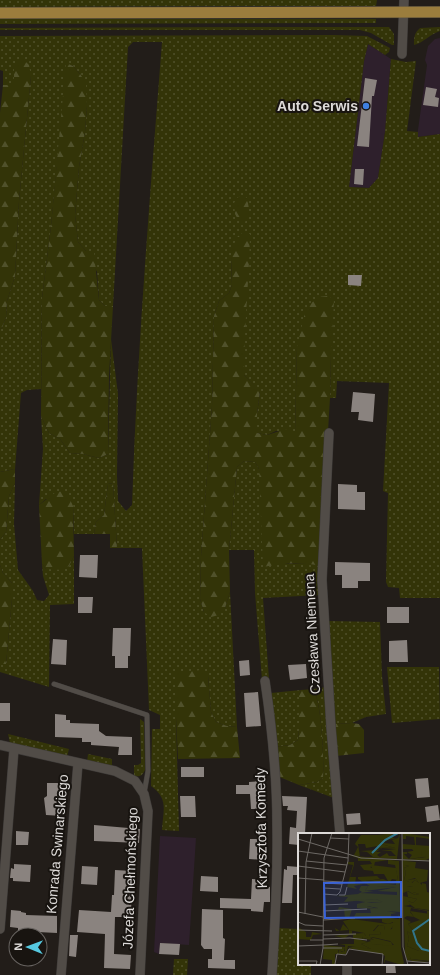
<svg xmlns="http://www.w3.org/2000/svg" width="440" height="975" font-family="Arial,sans-serif">
<style>
.commercial{fill:#2e202c}
.green{fill:url(#green-dots)}
.forest{fill:url(#forest-firs)}
.building{fill:#8a837f}
.lines{fill:none;stroke-linecap:round;stroke-linejoin:round}
.service-casing{stroke:#3d3a38;stroke-width:5.5}
.minor-casing{stroke:#3d3a38;stroke-width:10}
.primary-casing{stroke:#3d3a38;stroke-width:12}
.service{stroke:#514c47;stroke-width:4.5}
.minor{stroke:#514c47;stroke-width:9}
.primary{stroke:#9b7d3d;stroke-width:11}
.shop-dot{fill:#3f7fe0;stroke:#181410;stroke-width:1.5}
.labels{text-anchor:middle;dominant-baseline:central;stroke-width:4;stroke-linejoin:round;paint-order:stroke}
.poi-label{font-size:14px;font-weight:bold;fill:#dddad8;stroke:#181410;text-anchor:end}
.street-label{font-size:14px;fill:#dddad8;stroke:#181410}
.inset-river{fill:none;stroke:#31758b;stroke-width:2}
.inset-road{fill:none;stroke:#6d6965;stroke-width:1}
.view{fill:#3a63d8;fill-opacity:0.15;stroke:#3a63d8;stroke-width:2}
.inset-edge{fill:none;stroke:#dddad8;stroke-width:2}
</style>
<defs>
<pattern id="green-dots" width="8" height="8" patternUnits="userSpaceOnUse"><rect width="8" height="8" fill="#333408"/><path d="M2 2h.1M6 6h.1" fill="none" stroke="#50512b" stroke-width="1.8" stroke-linecap="round"/></pattern>
<pattern id="forest-firs" width="22" height="20" patternUnits="userSpaceOnUse"><rect width="22" height="20" fill="#333408"/><path d="M5 1l3.5 6h-7zM16 11l3.5 6h-7z" fill="#50512b"/></pattern>
</defs>
<rect width="100%" height="100%" fill="#221d19"/>
<path class="commercial" d="M440,38V134L417,137L427,65L425,60L428,46L435,39Z
M368,44L391,59L385,132L378,178L369,188L349,187L364,61Z
M160,836L196,838L189,945L160,943L159,954L154,952Z"/>
<path class="green" d="M0,0H377L376,6L0,7Z
M0,19H376V23L0,24Z
M242,27H389L394,34V45H392L371,33L360,30H0V28Z
M440,27V31C430,34 423,43 414,45C414,38 414,33 420,28Z
M334,35L367,36L390,48L389,52L385,55L368,44L364,61L349,187L369,188L378,178L385,132L391,59L406,62L416,61L407,131L418,132V137L440,134V598H400L399,588L388,587L386,582L388,493L383,491L389,383L337,381L336,398H330L331,355L297,347L295,433L276,431L267,435L257,433V414L260,392L244,375V350L231,256L232,285L229,293L219,301L214,316L212,406L201,557L200,599L204,612L225,608L230,592L237,727L227,726L216,722L211,712L208,676L176,718L179,831L162,830C163,810 169,799 151,786L152,729H160V715L149,710L142,548H117L113,483L108,484L104,515L96,522L94,534H74L73,506L46,499L39,505L43,449L41,416L49,433L60,439L70,453L83,454L99,458L108,454L111,339L118,394L117,476L118,501L126,511L132,505C137,351 150,196 162,42H133L128,47L113,306H105L99,300L97,272L86,251L78,242L75,215L79,167L85,132L87,106L80,74L73,66L67,64L51,226L42,298L41,389L27,390L21,393L15,469L0,472V329L2,328L6,317L7,301L15,276L19,201L31,76L14,68V85H3V71L0,70V36Z
M244,461L255,462L259,469L283,564L308,563L320,566V595L263,598L269,679L262,680L255,593L254,550H229L237,467Z
M15,483L14,524L18,570L33,591L37,600L44,601L49,595L43,576L42,564L46,569L69,566L74,556V604L50,605L49,687L0,672V664H6L12,599V583L3,573L0,565V540L6,532L9,496Z
M327,621L380,622L382,676L386,714L366,717L352,723L335,724Z
M387,667H439L440,719L392,723Z
M326,687L334,798L299,785L317,782L323,778C324,756 322,709 314,689Z
M301,690L299,695V730L298,740L290,745L275,747L271,693Z
M140,719L144,722L145,770C142,776 140,777 134,776V765H138L141,763Z
M8,734L69,749L67,757L10,743Z
M88,754L112,759V768L87,762Z
M278,928L299,929V964H311V975H276Z
M174,959H188L187,975H173Z"/>
<path class="forest" d="M17,60H24L29,65L31,76L19,201L15,276L7,301L6,317L2,328L0,329V113L3,85H14V67Z
M66,63L73,66L80,74L86,83L87,106L85,132L79,167L75,215L78,242L86,251L94,252L99,300L105,306H113L109,376L108,454L99,458L83,454L70,453L60,439L49,433L41,416L42,298L51,226Z
M242,195L247,198L249,209L248,220L244,222L239,221L235,214L234,203L237,198Z
M242,233L250,234C249,281 244,328 244,375L260,391L257,414V433L267,435L286,429L295,432L297,347L306,308L318,297L328,296L334,299L331,355L330,398L320,566C300,561 282,564 263,567L259,469L255,462L244,461L237,467L229,550L230,592L225,608L219,615L211,617L204,612L200,599L201,557L212,406L214,316L219,301L229,293L232,285L231,256L236,238Z
M15,469V483L9,496L6,532L0,540V472Z
M113,483L117,548H110V534H94L96,522L104,515L108,484Z
M66,491L73,506L74,556L69,566L63,570L46,569L42,564L39,505L56,492Z
M0,565L3,573L12,583V599L6,664H0Z
M201,670L208,676L211,712L216,722L227,726L237,727L240,758L178,759L176,718L177,673Z
M314,689C322,709 324,756 323,778L317,782L299,785L277,776L275,747L290,745L298,740L299,730V695L301,690Z
M352,723L359,724L364,730V753L336,756L335,724Z"/>
<path class="building" d="M365,78L377,80L374,96H372L369,147L357,146Z
M426,87L437,89L435,97L439,98L438,107L423,105Z
M355,169H364L363,185L354,184Z
M348,275H362L361,286L348,285Z
M353,392L375,394L373,422L358,420L359,412H351Z
M338,484L357,485V492H365V510L338,509Z
M80,555H98L97,578L79,577Z
M335,562L370,563V581H358V588H342V575H335Z
M78,597H93L92,613H78Z
M387,607H409V623H387Z
M113,628H131L130,656H128V668H115V656H112Z
M53,639L67,640L66,665L51,664Z
M407,640L408,662H389V641Z
M249,660L250,675L240,676L239,661Z
M306,664L307,678L290,680L288,665Z
M258,692L261,726L246,727L244,693Z
M0,703H10V721H0Z
M55,714L66,715V720H70V723L99,724V731L106,736L132,737V755H118L119,747L91,745V742H82V738L55,737Z
M181,767H204V777H181Z
M428,778L430,797L417,798L415,779Z
M261,781L262,795L266,794L267,809H251L250,794H236V785H249V782Z
M47,783H64L63,816L46,815L44,798L47,796Z
M180,796H195L196,817H181Z
M282,796L307,797L305,834H299V845L289,844L290,827L296,828L297,811L287,810L288,806H283Z
M438,805L440,820L427,822L425,807Z
M360,813L361,824L347,825L346,814Z
M94,825L140,829L139,843L94,841Z
M16,831L29,832L28,845H16Z
M250,839H264L263,860L249,859Z
M14,864L31,865L30,882L13,881V878H10L11,868L14,869Z
M82,866L98,867L97,885L81,884Z
M287,866L299,867L298,875H293L292,903H282L284,869L287,870Z
M115,870L132,871L131,917H115L114,954L131,955L130,969L104,968L105,934L77,932L79,910L111,912L112,895H114Z
M201,876L218,877V892L200,891Z
M252,879L265,880L264,886L270,887V902H264L263,912L251,911V909L220,908V898L251,899Z
M202,909L223,910V938L225,939L224,960H235V969L208,968V959H212V949H204L201,945Z
M11,910L21,911V912L26,913V915L57,916V933L18,931V928L10,927Z
M70,935H78L76,957L69,956Z
M160,943L180,944L179,955L159,954Z
M386,964H395L396,973H386Z"/>
<g class="lines">
<g class="service-casing">
<path id="service" d="M54,684L147,715L148,771L144,794"/>
</g>
<g class="minor-casing">
<path id="minor" d="M402,54L404,0
M329,433L322,580L331,727L340,834
M265,681C272,728 277,779 277,826C278,876 275,926 272,975
M0,745L115,771L135,781L144,794L148,811L140,975
M0,929L14,749
M347,964V975
M61,975L78,763"/>
</g>
<g class="primary-casing">
<path id="primary" d="M0,13L440,12"/>
</g>
<use href="#service" class="service"/>
<use href="#minor" class="minor"/>
<use href="#primary" class="primary"/>
</g>
<circle class="shop-dot" cx="366" cy="106" r="4"/>
<g class="labels">
<g class="poi-label">
<text x="358" y="106">Auto Serwis</text>
</g>
<g class="street-label">
<text transform="translate(312 634) rotate(-93)">Czesława Niemena</text>
<text transform="translate(261 828) rotate(-91)">Krzysztofa Komedy</text>
<text transform="translate(57 844) rotate(-85)">Konrada Swinarskiego</text>
<text transform="translate(130 878) rotate(-88)">Józefa Chełmońskiego</text>
</g>
</g>
<g transform="translate(298 833)">
<rect width="132" height="132" fill="#221d19"/>
<path d="M102,0L99,26L62,24L56,22L60,14L57,11H60L62,24H75L69,19L62,18L79,17L83,16L82,14L97,15L83,11L82,7H90L85,10L97,11L94,7L100,5ZM84,15L98,16L83,18H93L98,23H91L89,20L82,24L79,22L83,19H78ZM105,0L132,4V6L118,4V12L132,13V25L128,27L132,28L104,26ZM108,3L116,4L117,12L105,11L104,14L105,6H108ZM104,16H114L117,20L123,18V23L128,24L111,26L106,21H109V19H104ZM51,22L101,28L102,79L89,78L99,80L93,81V85L101,86L100,82L102,83L103,116L106,130L104,132L87,127V130L86,129L87,123L84,121L49,115L60,113L73,116L63,111L73,108L75,111L96,112L92,108L74,104L72,105L76,107L67,106L72,103L71,101L83,102L82,99H75L81,92L86,93L87,97L94,96L95,89L90,91L84,89V86H50L47,85L46,76L40,77L41,74L54,76L51,85L56,84L58,80H73L72,76L80,75L69,73V70L84,69L78,66L46,69L50,64L38,63L60,61L64,59L61,57L63,53H70L67,58H76L63,60L99,62V59L79,58L98,54L72,53L60,46V44L79,43L82,46L68,48L98,52V47H100L97,32L90,31V27L77,29L76,33L72,34L76,36V38L66,37L62,32L74,31L72,28H60V25ZM106,27L118,28H107V32L111,33L106,35L108,39L106,47L118,46L121,51L117,47L113,50L110,48L109,54L115,53V59L121,61L117,62L110,58L105,60V63L119,66L115,70L110,68L112,72L106,73L132,78V81H129V78L113,75L112,79L116,84L109,83L106,85L113,89L110,91L115,97L113,101L109,98L111,106L109,113L121,118L110,120L113,126L132,129L114,128L109,124L113,127L110,128L107,121L104,29ZM50,29H56V32L52,44H58L57,51H65L56,53L59,56L49,54L55,32L49,31ZM45,91L51,97L57,98H54V101L66,100L68,103L64,104L65,106L55,105V102H51L47,105L36,103L51,101V97L38,98L37,95L42,98ZM0,94L8,99V104H13L14,99L24,101L15,102L13,107L0,106ZM26,112L47,114L46,119L40,117L41,121H37V132H34V127L25,126Z" fill="#333408" fill-rule="evenodd"/>
<path d="M69,0H101L94,2L95,5L99,6L82,7L83,11L97,15L83,14L79,17L80,13L68,15L67,11H57L58,9L63,2H90ZM114,18H123L124,23H127L131,18L132,23L111,26L114,22L109,19ZM107,28L118,29L117,35L130,37L129,48L122,50L124,52V50L128,51L129,59L132,60L131,77L117,75L110,70V68L115,70L119,66L110,64L109,58L117,62L121,61L115,59V53L109,54V49L113,47L114,50L117,47L121,50L117,45L106,48L108,39L106,35L111,33L107,32ZM73,32L98,35L100,47L94,46L92,49L98,51L68,48L85,46L90,48L86,41H76ZM70,53H79L98,54L67,58ZM78,66L85,69H74L69,70V73L80,76L59,75V71L67,69L55,67ZM112,78L132,81V128L113,126L110,121V118H121L109,113L111,106L109,98L113,101L115,97L110,91L122,87L116,84ZM54,86L90,91L98,89L92,97H87L86,93L80,92L75,98L82,99L83,102L71,101L72,104L93,109L95,113L74,111L72,107H76L72,104L65,106L64,103H68L66,100L51,97L45,88ZM56,105L70,109L63,111L73,116L50,113L48,121H41V117L44,119L47,118V112L41,111H56Z" fill="#333408"/>
<path class="inset-river" d="M74,20L87,7L100,0M132,86L115,98L119,110L124,116L132,118"/>
<path class="inset-road" d="M104,0L105,114L110,132M32,5L51,6M0,6L63,25L132,28M0,18L50,25M8,28L49,32M0,33L47,39M0,45L26,47M26,48L44,49M26,50L44,51M26,55L42,56M25,61L39,62L42,59L50,28L51,0M41,62H47L49,54M25,72L50,71M25,78L69,76M0,79L25,84M7,81L8,29L14,0M25,87L57,85M0,89L7,92L25,93M0,97L34,98M25,102L58,101M25,106L52,105L69,107M12,107H25M25,112L40,111M0,113L25,112M25,115H44M0,128H19L18,132M109,128L132,130M37,131L39,121L48,122L51,116L85,121L84,132M22,132L25,115L26,25L34,0"/>
<path class="view" d="M103,49V84L27,85L26,50Z"/>
<rect width="132" height="132" class="inset-edge"/>
</g>
<g transform="translate(28 947) rotate(271)"><circle r="19" fill="#181410" stroke="#676360"/>
<path d="M0-3L7 15L0 10L-7 15Z" fill="#56c9e0"/>
<text y="-6" font-size="11" font-weight="bold" text-anchor="middle" fill="#dddad8">N</text>
</g>
</svg>
